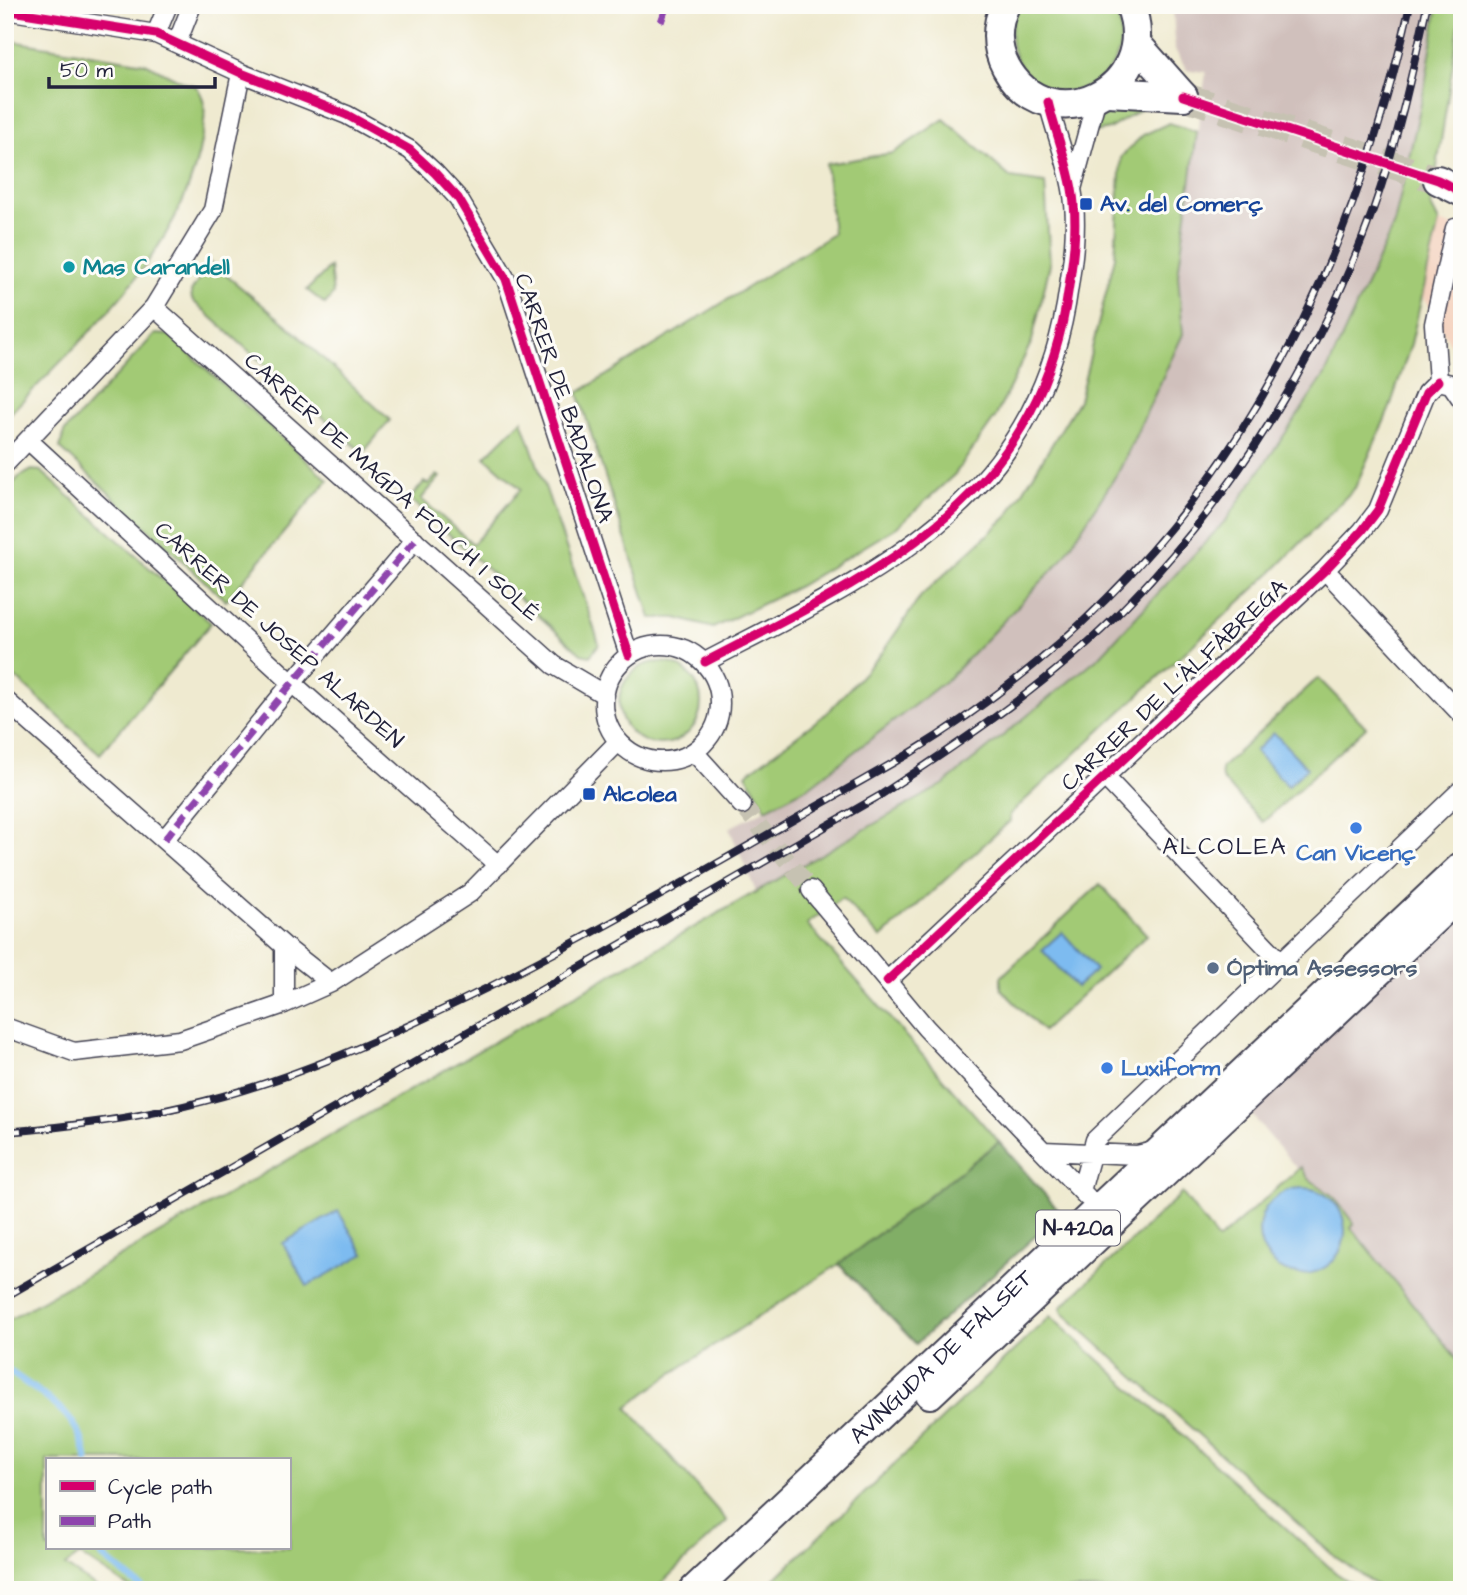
<svg xmlns="http://www.w3.org/2000/svg" width="1467" height="1595" font-family="'Architects Daughter',sans-serif">
<style>
.built{fill:#f4d3c0}
.industrial{fill:#d0c0bc}
.green{fill:#a2ca75;stroke:#627658;stroke-width:2;fill-rule:evenodd}
.forest{fill:#81ae66;stroke:#526850;stroke-width:2}
.water{fill:#7dbbf0;stroke:#506e96;stroke-width:2}
.lines{fill:none;stroke-linecap:round;stroke-linejoin:round}
.stream{stroke:#7dbbf0;stroke-width:7}
.minor-tunnel{stroke:#c6c2b2;stroke-width:18;stroke-dasharray:18 9;stroke-linecap:butt}
.primary-tunnel{stroke:#c6c2b2;stroke-width:28;stroke-dasharray:28 14;stroke-linecap:butt}
.minor-casing{stroke:#414051;stroke-width:21}
.primary-casing{stroke:#414051;stroke-width:32}
.minor{stroke:#fff;stroke-width:18}
.primary{stroke:#fff;stroke-width:28}
.rail-casing{stroke:#22223b;stroke-width:8}
.rail{stroke:#fdfcf7;stroke-width:5;stroke-dasharray:16;stroke-linecap:butt}
.quiet{stroke:#8e44ad;stroke-width:7;stroke-dasharray:14 7;stroke-linecap:butt}
.cycleway-casing{stroke:#fdfcf7;stroke-width:13}
.cycleway{stroke:#d6006c;stroke-width:9}
.transit-dot{fill:#1a4fb4;stroke:#fdfcf7;stroke-width:2.5}
.culture-dot{fill:#0f9aa8;stroke:#fdfcf7;stroke-width:2.5}
.shop-dot{fill:#3f7fe0;stroke:#fdfcf7;stroke-width:2.5}
.service-dot{fill:#5c6f8a;stroke:#fdfcf7;stroke-width:2.5}
.labels{text-anchor:middle;dominant-baseline:central;stroke-width:6;stroke-linejoin:round;paint-order:stroke}
.shield{fill:#fdfcf7;stroke:#646373;stroke-width:2}
.shield-label{font-size:21px;font-weight:bold;fill:#22223b}
.transit-label{font-size:23px;font-weight:bold;fill:#164399;stroke:#fdfcf7;text-anchor:start}
.culture-label{font-size:23px;font-weight:bold;fill:#0d838f;stroke:#fdfcf7;text-anchor:start}
.street-label{font-size:23px;fill:#22223b;stroke:#fdfcf7}
.shop-label{font-size:23px;font-weight:bold;fill:#366cbe;stroke:#fdfcf7}
.service-label{font-size:23px;font-weight:bold;fill:#4e5e75;stroke:#fdfcf7;text-anchor:start}
.neighbourhood-label{font-size:24px;letter-spacing:2px;fill:#22223b;stroke:#fdfcf7}
</style>
<rect width="100%" height="100%" fill="#fdfcf7"/>
<filter id="ink" filterUnits="userSpaceOnUse"><feTurbulence type="fractalNoise" baseFrequency=".0143" numOctaves="2"/><feDisplacementMap in="SourceGraphic" scale="14" xChannelSelector="R" yChannelSelector="G"/><feConvolveMatrix kernelMatrix="1 2 1 2 8 2 1 2 1" color-interpolation-filters="sRGB"/></filter>
<filter id="wash" filterUnits="userSpaceOnUse"><feTurbulence type="fractalNoise" baseFrequency=".00686" numOctaves="4" result="noise"/><feDisplacementMap in="SourceGraphic" scale="28" xChannelSelector="R" yChannelSelector="G"/><feGaussianBlur stdDeviation="1.57" result="paint"/><feColorMatrix in="noise" values="0 0 0 0 0 0 0 0 0 0 0 0 0 0 0 0 0 1.4 0 .05"/><feComposite in="paint" operator="in"/></filter>
<g filter="url(#wash)">
<rect width="100%" height="100%" fill="#efead0"/>
<path class="built" d="M1439,222L1462,229V364L1422,295Z"/>
<path class="industrial" d="M1173,5H1438L1425,86L1394,224L1325,375L1227,519L1100,656L944,784L757,894L729,828L810,786L1183,334L1178,275L1206,72L1187,70L1175,50Z
M1462,886V1365L1351,1227L1354,1225L1334,1197L1309,1179L1301,1167L1298,1170L1241,1102Z"/>
<path class="green" d="M1019,5H1112C1150,71 1057,128 1018,62C1008,45 1009,23 1019,5Z
M1438,5H1462L1431,206L1439,222L1411,344L1389,410L1355,488L1273,571L1010,814V821L881,938L842,898L807,924L999,1142L839,1264L668,1376L627,1407L727,1521L654,1590H133L80,1555L65,1566L101,1590H5V1322L944,784L1100,656L1227,519L1325,375L1394,224L1425,86ZM47,1460H289V1548H47Z
M5,40L145,63L185,83L196,86C208,101 205,118 202,136C184,254 82,337 5,419Z
M1126,104L1146,106L1109,129L1095,132L1100,118Z
M944,119L1011,178L1045,183L1050,264L1032,341L996,416L955,474L897,527L799,586L713,628L676,618H651L578,393L833,234L826,164L893,153Z
M1169,123L1197,132L1178,275L1183,334L1120,469L1061,561L948,679L810,786L766,809L746,774L827,713L882,653L921,596L1008,516L1079,400L1115,257L1121,157L1143,135Z
M210,262L288,326L390,420L363,453L192,300L191,292Z
M330,267L333,294L325,304L307,290Z
M155,334L169,335L328,480L226,601L60,448L64,432Z
M522,420L595,631L599,644L590,656L581,654L410,499L424,482L429,484L437,475L440,477L421,499L473,544L521,489L485,457Z
M32,470L41,471L211,623L100,754L5,668V492L19,477Z
M619 703a41 41 0 1 1 82 0a41 41 0 1 1-82 0Z
M1318,678L1366,727L1263,822L1222,779L1221,768Z
M1100,884L1147,935L1043,1031L1001,989V977Z
M1301,1167L1309,1179L1334,1197L1354,1224L1351,1228L1462,1365V1590H1383L1334,1556L1063,1313L1061,1307L1182,1193L1218,1240Z
M1050,1316L1336,1573L1362,1590H763Z"/>
<path class="forest" d="M999,1142L1061,1213L916,1344L839,1264Z"/>
<path class="water" d="M1274,733L1307,768L1288,786L1255,751Z
M1062,932L1096,970L1076,987L1042,950Z
M1259 1231a43 43 0 1 1 86 0a43 43 0 1 1-86 0Z
M338,1211L364,1254L307,1286L283,1243Z"/>
<g class="lines">
<path class="stream" d="M5,1368C42,1396 80,1411 87,1460
M99,1548L103,1557L145,1590"/>
</g>
</g>
<g filter="url(#ink)">
<g class="lines">
<path class="minor-tunnel" d="M742,805L811,890"/>
<path class="primary-tunnel" d="M1183,96L1438,180"/>
<g class="minor-casing">
<path id="minor" d="M5,10L156,34L241,73L347,115L410,150L435,173L458,198L506,279L629,655
M156,34L168,5
M177,43L192,5
M1072,189L1097,97
M154,307L554,665L605,695
M1438,381L1434,324L1455,228
M1438,381L1451,384L1462,400
M28,440L292,683L498,865
M5,464L154,307L213,210L241,73
M1325,570L1462,715
M604 703a58 58 0 1 1 116 0a58 58 0 1 1-116 0Z
M705,662C868,577 1030,508 1066,305C1072,267 1079,227 1072,189C1067,160 1055,131 1048,102
M5,700L284,946L331,983
M694,752L742,805
M1104,776L1281,962
M164,840L292,683L415,540
M811,890L926,1028L1087,1197
M887,981L1325,570L1362,531L1378,510L1426,393L1438,381
M284,1004V946
M5,1027L74,1052L180,1040L284,1004L331,983L470,893L618,742
M1043,1151L1137,1155L1158,1150
M1081,1191L1095,1140L1462,789"/>
</g>
<g class="primary-casing">
<g id="primary">
<path d="M1005,5C996,25 995,47 1006,67C1049,145 1163,89 1130,5"/>
<path d="M1136,43L1183,96"/>
<path d="M1107,92L1183,96"/>
<path d="M1438,180L1462,192"/>
<path d="M930,1394L1462,893"/>
<path id="s1" d="M694,1590L1462,866"/>
</g>
</g>
<use href="#minor" class="minor"/>
<use href="#primary" class="primary"/>
<g class="rail-casing">
<path id="rail" d="M5,1132C65,1127 125,1120 184,1106C290,1082 392,1035 489,987C631,915 768,834 907,755C1191,582 1339,325 1410,5
M5,1297L879,796C966,739 1053,681 1126,606C1235,495 1320,356 1373,210C1397,143 1412,74 1427,5"/>
</g>
<use href="#rail" class="rail"/>
<path class="quiet" d="M661,22L667,5
M164,840L292,683L415,540"/>
<g class="cycleway-casing">
<path id="cycleway" d="M5,10L156,34L241,73L347,115L410,150L435,173L458,198L506,279L629,655
M1183,96L1438,180L1462,192
M705,662C868,577 1030,508 1066,305C1072,267 1079,227 1072,189C1067,160 1055,131 1048,102
M887,981L1325,570L1362,531L1378,510L1426,393L1438,381"/>
</g>
<use href="#cycleway" class="cycleway"/>
</g>
</g>
<g class="transit-dot">
<rect x="1079" y="197" width="14" height="14" rx="3.5"/>
<rect x="582" y="787" width="14" height="14" rx="3.5"/>
</g>
<circle class="culture-dot" cx="69" cy="267" r="7"/>
<g class="shop-dot">
<circle cx="1356" cy="828" r="7"/>
<circle cx="1107" cy="1068" r="7"/>
</g>
<circle class="service-dot" cx="1213" cy="968" r="7"/>
<g class="labels">
<rect class="shield" x="1036" y="1210.5" width="84" height="35" rx="5"/>
<g class="shield-label">
<text x="1078" y="1228">N-420a</text>
</g>
<g class="transit-label">
<text x="1100" y="204">Av. del Comerç</text>
<text x="603" y="794">Alcolea</text>
</g>
<g class="culture-label">
<text x="83" y="267">Mas Carandell</text>
</g>
<g class="street-label">
<text transform="translate(564 398) rotate(71)">CARRER DE BADALONA</text>
<text transform="translate(392 487) rotate(42)">CARRER DE MAGDA FOLCH I SOLÉ</text>
<text transform="translate(279 635) rotate(42)">CARRER DE JOSEP ALARDEN</text>
<text transform="translate(1174 685) rotate(-43)">CARRER DE L'ÀLFÀBREGA</text>
<text stroke="none"><textPath href="#s1" startOffset="340">AVINGUDA DE FALSET</textPath></text>
</g>
<g class="shop-label">
<text x="1356" y="853">Can Vicenç</text>
<text x="1121" y="1068" text-anchor="start">Luxiform</text>
</g>
<g class="service-label">
<text x="1227" y="968">Óptima Assessors</text>
</g>
<g class="neighbourhood-label">
<text x="1225" y="847">ALCOLEA</text>
</g>
</g>
<rect width="1467" height="1595" fill="none" stroke="#fdfcf7" stroke-width="28"/>
<rect x="46" y="1458" width="245" height="91" fill="#fdfcf7" stroke="#a5a5ac" stroke-width="2"/>
<rect x="60" y="1481" width="35" height="10" fill="#d6006c" stroke="#a5a5ac" stroke-width="2"/>
<text x="108" y="1494" font-size="21" fill="#22223b">Cycle path</text>
<rect x="60" y="1516" width="35" height="10" fill="#8e44ad" stroke="#a5a5ac" stroke-width="2"/>
<text x="108" y="1528" font-size="21" fill="#22223b">Path</text>
<path d="M49 77v10h166v-10" fill="none" stroke="#22223b" stroke-width="3.5"/>
<text x="60" y="77" font-size="21" fill="#22223b" stroke="#fdfcf7" stroke-width="5" paint-order="stroke">50 m</text>
</svg>
